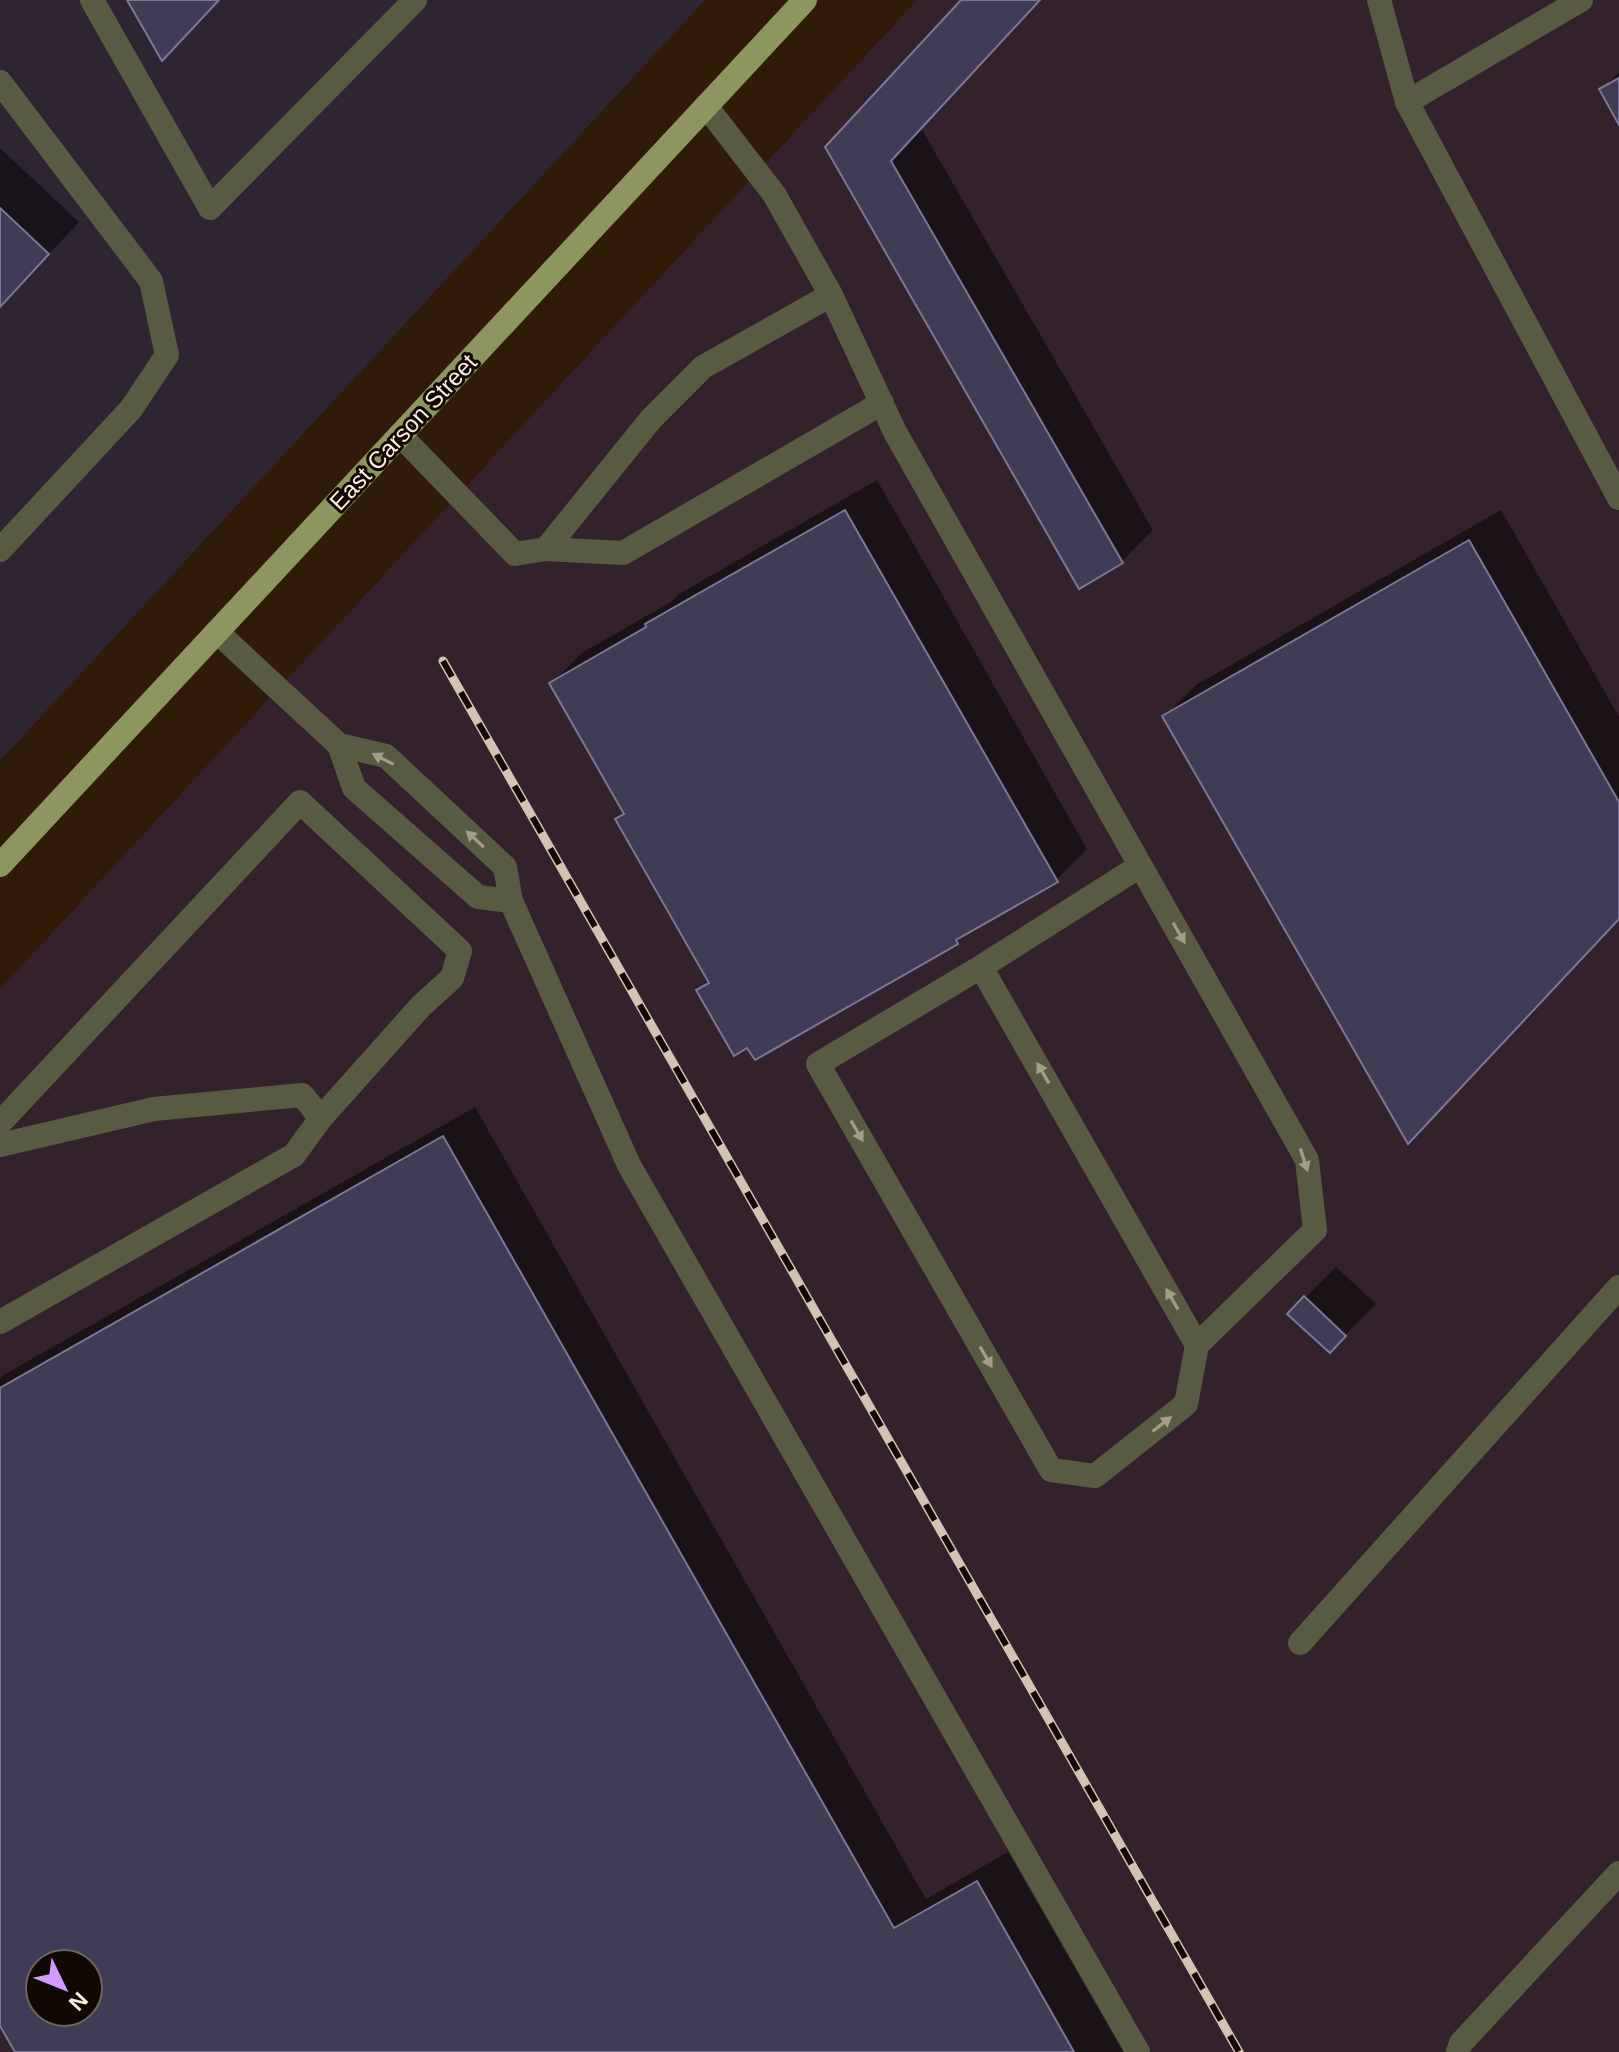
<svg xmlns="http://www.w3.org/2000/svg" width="1619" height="2052" font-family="Arial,sans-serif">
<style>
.commercial{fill:#2e2432}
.industrial{fill:#33222c;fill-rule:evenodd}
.shadow{fill:#0007;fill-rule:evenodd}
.building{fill:#413c56;stroke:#7c7795;stroke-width:2;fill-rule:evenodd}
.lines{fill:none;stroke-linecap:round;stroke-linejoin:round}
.minor{stroke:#585b42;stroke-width:24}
.major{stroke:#8e965f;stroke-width:24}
.rail-casing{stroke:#d3c3b5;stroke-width:9}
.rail{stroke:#110803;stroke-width:6;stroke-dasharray:18;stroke-linecap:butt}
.oneway{fill:#a39e8a}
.labels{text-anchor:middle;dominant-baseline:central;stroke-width:6;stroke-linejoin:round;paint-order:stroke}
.street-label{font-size:24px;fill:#feefe3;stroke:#110803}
</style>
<rect width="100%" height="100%" fill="#301b08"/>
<path class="commercial" d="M0,0H705L0,761Z"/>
<path class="industrial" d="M917,0H1619V2052H0V989ZM40,1964H88V2012H40Z"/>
<path class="shadow" d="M964,0H1040L921,128L1153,530L1121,562L827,148Z
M1619,72V121L1601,90Z
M0,148L79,222L0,306Z
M877,480L1087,849L1056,880L968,931L956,943L699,990L709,980L618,819L625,812L552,683L583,652L671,602L679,594Z
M1501,510L1619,717V918L1165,716L1196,685Z
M475,1107L926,1899L1008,1852L1123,2052H17L0,2022V1377ZM40,1964H88V2012H40Z
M1336,1267L1376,1304L1330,1350L1305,1298Z"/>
<path class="building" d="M127,0H219L162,61Z
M961,0H1040L891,161L1123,563L1079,589L825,147Z
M1619,78V125L1599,89Z
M0,208L49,254L0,307Z
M845,510L1058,882L956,940L958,944L755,1060L747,1048L734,1056L696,990L709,983L615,819L624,814L549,683L646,627L645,624Z
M1469,540L1619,802V919L1408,1144L1162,716Z
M443,1136L894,1928L977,1881L1074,2052H15L0,2026V1388ZM40,1964H88V2012H40Z
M1304,1296L1346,1336L1330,1353L1287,1314Z"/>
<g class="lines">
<path class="minor" d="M92,0L210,208L415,0
M1379,0L1407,102L1619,498
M0,82L151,281L167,355L131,409L0,550
M1407,102L1581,0
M706,106L774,194L831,295L895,432L1307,1160L1315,1230L1197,1345L981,967
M400,435L515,554L546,549L651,419L703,367L831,295
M546,549L623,553L882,403
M217,632L339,745L354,788L478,897L511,901
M339,745L386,756L505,867L511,901L629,1165L1138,2052
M1140,866L981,967L818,1064L1051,1470L1095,1476L1186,1404L1197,1345
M0,1123L300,802L460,951L452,978L421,1006L321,1118
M0,1145L154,1109L302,1095L321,1118L294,1155L0,1322
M1300,1643L1619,1287
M1458,2052L1461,2043L1619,1873"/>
<path class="major" d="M0,865L805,0"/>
<g class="rail-casing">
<path id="rail" d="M443,661L1239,2052"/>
</g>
<use href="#rail" class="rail"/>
</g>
<defs><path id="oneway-solid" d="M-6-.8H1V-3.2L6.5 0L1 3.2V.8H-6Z" transform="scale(2)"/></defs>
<g class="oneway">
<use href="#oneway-solid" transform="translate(383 759) rotate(-153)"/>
<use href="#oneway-solid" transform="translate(475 839) rotate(-137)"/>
<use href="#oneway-solid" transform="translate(1179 933) rotate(60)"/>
<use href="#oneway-solid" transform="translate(1043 1073) rotate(-120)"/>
<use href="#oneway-solid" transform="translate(857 1131) rotate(60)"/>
<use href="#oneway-solid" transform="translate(1304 1160) rotate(72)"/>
<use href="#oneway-solid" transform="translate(1172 1299) rotate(-120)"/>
<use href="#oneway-solid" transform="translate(986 1357) rotate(60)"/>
<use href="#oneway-solid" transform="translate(1162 1424) rotate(-38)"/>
</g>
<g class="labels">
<g class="street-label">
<text transform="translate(403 432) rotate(-47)">East Carson Street</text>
</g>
</g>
<g transform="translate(64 1988) rotate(133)"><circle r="38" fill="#110803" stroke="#70645d" stroke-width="2"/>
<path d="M0-6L14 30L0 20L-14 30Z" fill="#d09dff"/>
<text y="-12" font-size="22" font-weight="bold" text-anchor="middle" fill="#feefe3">N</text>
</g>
</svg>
